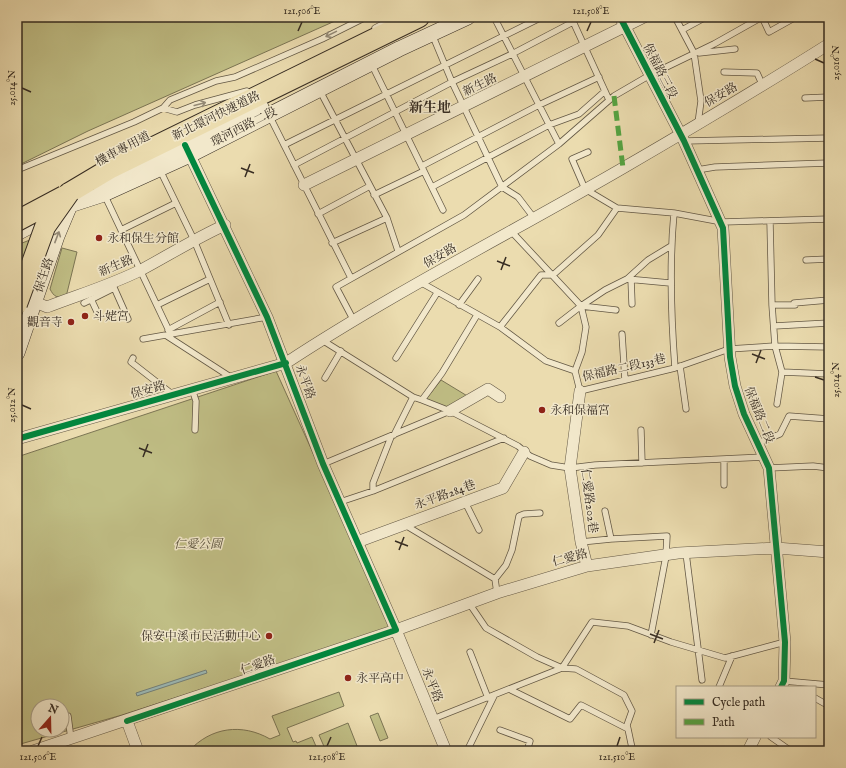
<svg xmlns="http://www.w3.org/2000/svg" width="846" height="768" font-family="'IM FELL English','Noto Serif TC',serif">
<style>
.green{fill:#c0be85;stroke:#7b7554;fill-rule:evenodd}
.water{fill:#9cb9b6;stroke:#73817b}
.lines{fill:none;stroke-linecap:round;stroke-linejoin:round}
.lane-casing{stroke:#635845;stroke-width:7}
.street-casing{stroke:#635845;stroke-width:12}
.secondary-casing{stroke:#362c22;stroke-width:16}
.highway-casing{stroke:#362c22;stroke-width:22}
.lane{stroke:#f2e8cb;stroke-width:5.5}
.street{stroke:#f2e8cb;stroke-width:11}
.secondary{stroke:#f2e8cb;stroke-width:15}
.highway{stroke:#ebdcaf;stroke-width:20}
.highway-bridge-casing{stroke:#362c22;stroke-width:22;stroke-linecap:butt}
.highway-bridge{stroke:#ebdcaf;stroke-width:20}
.quiet{stroke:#53a441;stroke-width:5;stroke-dasharray:10 5;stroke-linecap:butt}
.cycleway-casing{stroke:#f2e8cb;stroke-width:8}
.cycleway{stroke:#00873e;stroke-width:6}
.oneway{stroke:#948a76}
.ticks{fill:none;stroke:#362c22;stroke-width:1.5}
.poi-dot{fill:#8f2418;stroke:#f2e8cb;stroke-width:1.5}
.labels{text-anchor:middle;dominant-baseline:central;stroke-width:3;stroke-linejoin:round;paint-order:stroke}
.street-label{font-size:12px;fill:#362c22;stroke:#f2e8cb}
.poi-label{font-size:12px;fill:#362c22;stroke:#f2e8cb;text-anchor:start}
.park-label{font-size:12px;font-style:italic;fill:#58503b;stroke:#f2e8cb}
.quarter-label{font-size:14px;font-weight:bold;fill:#362c22;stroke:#f2e8cb}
.neatline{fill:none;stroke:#362c22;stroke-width:1.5}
.ticks-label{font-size:10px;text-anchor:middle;fill:#362c22}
</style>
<rect width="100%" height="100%" fill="#ebdcaf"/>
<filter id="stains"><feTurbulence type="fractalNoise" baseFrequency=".005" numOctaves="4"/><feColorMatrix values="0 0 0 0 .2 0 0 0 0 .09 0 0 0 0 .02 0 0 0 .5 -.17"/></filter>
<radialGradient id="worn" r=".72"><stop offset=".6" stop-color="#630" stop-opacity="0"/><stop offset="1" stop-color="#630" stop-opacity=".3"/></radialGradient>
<path class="green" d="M17,17H344L88,131L17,166Z
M35,238L45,243L17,320V245Z
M62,248L77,252L66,297C57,298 54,297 50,289Z
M276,371L392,628L122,715L17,745V457ZM38,706H62V730H38Z
M441,380L469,397L443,410L426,399Z
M339,692L344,706L287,728L293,742L296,741L297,743L312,737L318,751H189C211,727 242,723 270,739L280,735L272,716Z
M378,713L388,738L380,741L370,716Z
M348,723L359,751H326L319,735Z"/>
<path class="water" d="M206,670L207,673L137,696L136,693Z"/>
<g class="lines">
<g class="lane-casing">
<path id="lane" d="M494,17L559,144
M571,17L609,100
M675,17L694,53L701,101L698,123
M762,17L769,32L796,17
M375,28L396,17
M682,30L706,17
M432,34L452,82L502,187
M699,53L735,49
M371,63L443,210
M724,72L757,73L763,86
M319,89L387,218L398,251
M805,98L829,97
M163,108L177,112L195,105L247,91
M269,115L351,278
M684,141L829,138
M284,145L542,17
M588,152L572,159L585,189L617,208L674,213L722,222L829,219
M294,165L452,82L512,54L573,22
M422,166L539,105L599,77
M17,170L134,122L163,108L170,100L216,81L235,77L322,39L366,17
M160,170L194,240L229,325
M697,170L715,167L829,163
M432,187L549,125L579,114L605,91
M502,187L518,197L534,218
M104,194L171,335
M374,195L424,171
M674,213C669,265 671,316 675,368
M318,214L370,186
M770,222L772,305L775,346L782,372L777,404
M121,230L176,203
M511,231L581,306L605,290L627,279L670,283
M332,243L387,218
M806,260L829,259
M627,279L648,260L671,246
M631,279L632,304
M420,282L500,327L546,361L575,371L580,391L675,368L729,349L775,346L829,347
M112,283L128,319
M91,299L99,316
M84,303L114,288
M157,305L210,279
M459,305L478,279
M772,305H795L794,303L829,300
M581,306L616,310
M354,321L336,287L464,215L559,144L614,96L650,75L714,44L762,17
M559,323L581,306
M774,326L829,323
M500,327L541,275H553L598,235L617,208
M168,330L220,302
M622,334L625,380
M167,336L232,378
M143,339L267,317
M322,340L413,397L422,400
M133,358L131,362L172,394
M396,358L437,293
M680,366L686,409
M575,371L582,352L586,327L581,306
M782,372L829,374
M325,378L341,351
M192,389L196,401L195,430
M450,411L422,400L442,373L477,315
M641,430L642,463
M394,435L413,397
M758,443L780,434L789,416L829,419
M323,464L450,411L518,446L530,456L551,465L570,468L595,465L764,457
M769,468L813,466L829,468
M724,485V459
M373,491V483L391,437
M340,502L373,491L504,438
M465,502L479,530
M405,525L495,579L497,593
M611,539L667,536L666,556L651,635
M581,542L611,539L605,511
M686,553L702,680
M495,579L506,565L512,550L519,516L524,514L540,513
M469,603L486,628L537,657L562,668L576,669L624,695L632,711L627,725L628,729
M470,652L488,698
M784,681L829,685
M719,687L732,656
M511,690L570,719L581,705L628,729L632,748L638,751
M815,698L829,706
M68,716L71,739
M433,719L562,668L592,622L628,626L671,642L725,658L785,642
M500,730L530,741L527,751
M771,737L791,751
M467,751L494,696"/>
</g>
<g class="street-casing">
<path id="street" d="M620,17L684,141L723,228L730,357L735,386L744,414L769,468L785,642L784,681L781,687
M187,149L267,317L323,464L396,630L446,751
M304,185L644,17
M35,302L47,307C78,295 111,285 141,270C169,255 196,238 225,225
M580,391L570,468L581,542L587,566
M450,411L488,389L500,397
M17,439L286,363C394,292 511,233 623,168C692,128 761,87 829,44
M357,542L503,488L524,452
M127,721L138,751
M33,751L396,630L497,593L587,566L678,553L776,548L829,552
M748,751L755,737"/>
</g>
<g class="secondary-casing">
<path id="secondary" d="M99,184L153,161L261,107
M17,233L70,205L104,194L190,155L399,49L468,17
M17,353L57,236L70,205L68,201"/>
</g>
<g class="highway-casing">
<path id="highway" d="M69,193L111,168L419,17"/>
</g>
<use href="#lane" class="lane"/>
<use href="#street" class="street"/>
<use href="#secondary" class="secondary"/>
<use href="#highway" class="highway"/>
<g class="highway-bridge-casing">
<path id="highway-bridge" d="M17,221L64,196
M17,304L45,227L69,193"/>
</g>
<use href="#highway-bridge" class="highway-bridge"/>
<path class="quiet" d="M614,96L623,168"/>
<g class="cycleway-casing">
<path id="cycleway" d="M620,17L684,141L723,228L730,357L735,386L744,414L769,468L785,642L784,681L781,687
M17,439L286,363
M127,721L396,630L323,464L267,317L185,145"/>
</g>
<use href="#cycleway" class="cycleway"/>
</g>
<defs><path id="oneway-shaft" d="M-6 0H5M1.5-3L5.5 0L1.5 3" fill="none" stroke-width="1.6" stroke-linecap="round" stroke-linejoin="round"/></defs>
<g class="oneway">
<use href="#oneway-shaft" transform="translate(331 34) rotate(154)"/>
<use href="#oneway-shaft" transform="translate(200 104) rotate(-15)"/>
<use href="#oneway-shaft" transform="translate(57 237) rotate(-69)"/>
</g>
<path class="ticks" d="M298,31L302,22M587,31L591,22M815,59L824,63M22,88L31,92M241,168L254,173M245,177L250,164M497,261L510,266M501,270L506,257M752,354L765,359M756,363L761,350M815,377L824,380M22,405L31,409M139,448L152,453M143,457L148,444M395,541L408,546M399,550L404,537M650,634L663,639M654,643L659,630M38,746L42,737M327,746L331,737M617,746L620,737"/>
<g class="poi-dot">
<circle cx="99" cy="238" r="4"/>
<circle cx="85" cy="316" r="4"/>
<circle cx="71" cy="322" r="4"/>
<circle cx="542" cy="410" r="4"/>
<circle cx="269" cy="636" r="4"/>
<circle cx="348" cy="678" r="4"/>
</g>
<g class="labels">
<g class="street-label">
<text transform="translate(660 71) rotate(63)">保福路三段</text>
<text transform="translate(480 85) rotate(-26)">新生路</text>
<text transform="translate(721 95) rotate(-30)">保安路</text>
<text transform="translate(216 116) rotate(-26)">新北環河快速道路</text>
<text transform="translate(244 127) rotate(-27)">環河西路二段</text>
<text transform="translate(123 149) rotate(-28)">機車專用道</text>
<text transform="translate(440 256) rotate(-30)">保安路</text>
<text transform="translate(116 266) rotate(-23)">新生路</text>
<text transform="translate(44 275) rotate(-71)">保生路</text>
<text transform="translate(624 368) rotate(-13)">保福路二段133巷</text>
<text transform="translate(305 382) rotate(70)">永平路</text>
<text transform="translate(148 390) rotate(-16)">保安路</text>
<text transform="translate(759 415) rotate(68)">保福路二段</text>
<text transform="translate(445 495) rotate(-20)">永平路284巷</text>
<text transform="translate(589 501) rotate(83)">仁愛路202巷</text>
<text transform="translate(570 558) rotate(-15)">仁愛路</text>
<text transform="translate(258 665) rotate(-19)">仁愛路</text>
<text transform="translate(432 685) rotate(68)">永平路</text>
</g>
<g class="poi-label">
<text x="107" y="238">永和保生分館</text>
<text x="93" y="316">斗姥宮</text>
<text x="63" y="322" text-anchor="end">觀音寺</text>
<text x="550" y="410">永和保福宮</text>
<text x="261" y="636" text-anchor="end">保安中溪市民活動中心</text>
<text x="356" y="678">永平高中</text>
</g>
<g class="park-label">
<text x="198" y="544">仁愛公園</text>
</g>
<g class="quarter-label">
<text x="430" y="108">新生地</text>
</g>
</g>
<rect width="846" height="768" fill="none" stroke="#ebdcaf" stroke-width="44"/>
<rect x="676" y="686" width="140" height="52" fill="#f2e8cb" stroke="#a79d87"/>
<rect x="684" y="699" width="20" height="6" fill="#00873e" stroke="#a79d87"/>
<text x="712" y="706" font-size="12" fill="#362c22">Cycle path</text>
<rect x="684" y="719" width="20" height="6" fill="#53a441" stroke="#a79d87"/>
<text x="712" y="726" font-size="12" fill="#362c22">Path</text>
<g transform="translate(50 718) rotate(20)"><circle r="19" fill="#f2e8cb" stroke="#a79d87"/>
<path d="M0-3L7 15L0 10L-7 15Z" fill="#8f2418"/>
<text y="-6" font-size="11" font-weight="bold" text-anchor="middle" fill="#362c22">N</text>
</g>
<rect x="22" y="22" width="802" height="724" class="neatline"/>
<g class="ticks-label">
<text x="302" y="14">121.506°E</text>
<text x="591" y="14">121.508°E</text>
<text transform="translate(835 63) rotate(-90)" y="4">25.016°N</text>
<text transform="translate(11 88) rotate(-90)" y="4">25.014°N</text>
<text transform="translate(835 380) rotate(-90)" y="4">25.014°N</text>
<text transform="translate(11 405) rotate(-90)" y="4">25.012°N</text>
<text x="38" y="760">121.506°E</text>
<text x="327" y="760">121.508°E</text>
<text x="617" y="760">121.510°E</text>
</g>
<rect width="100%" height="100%" filter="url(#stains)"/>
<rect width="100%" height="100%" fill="url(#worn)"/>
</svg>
